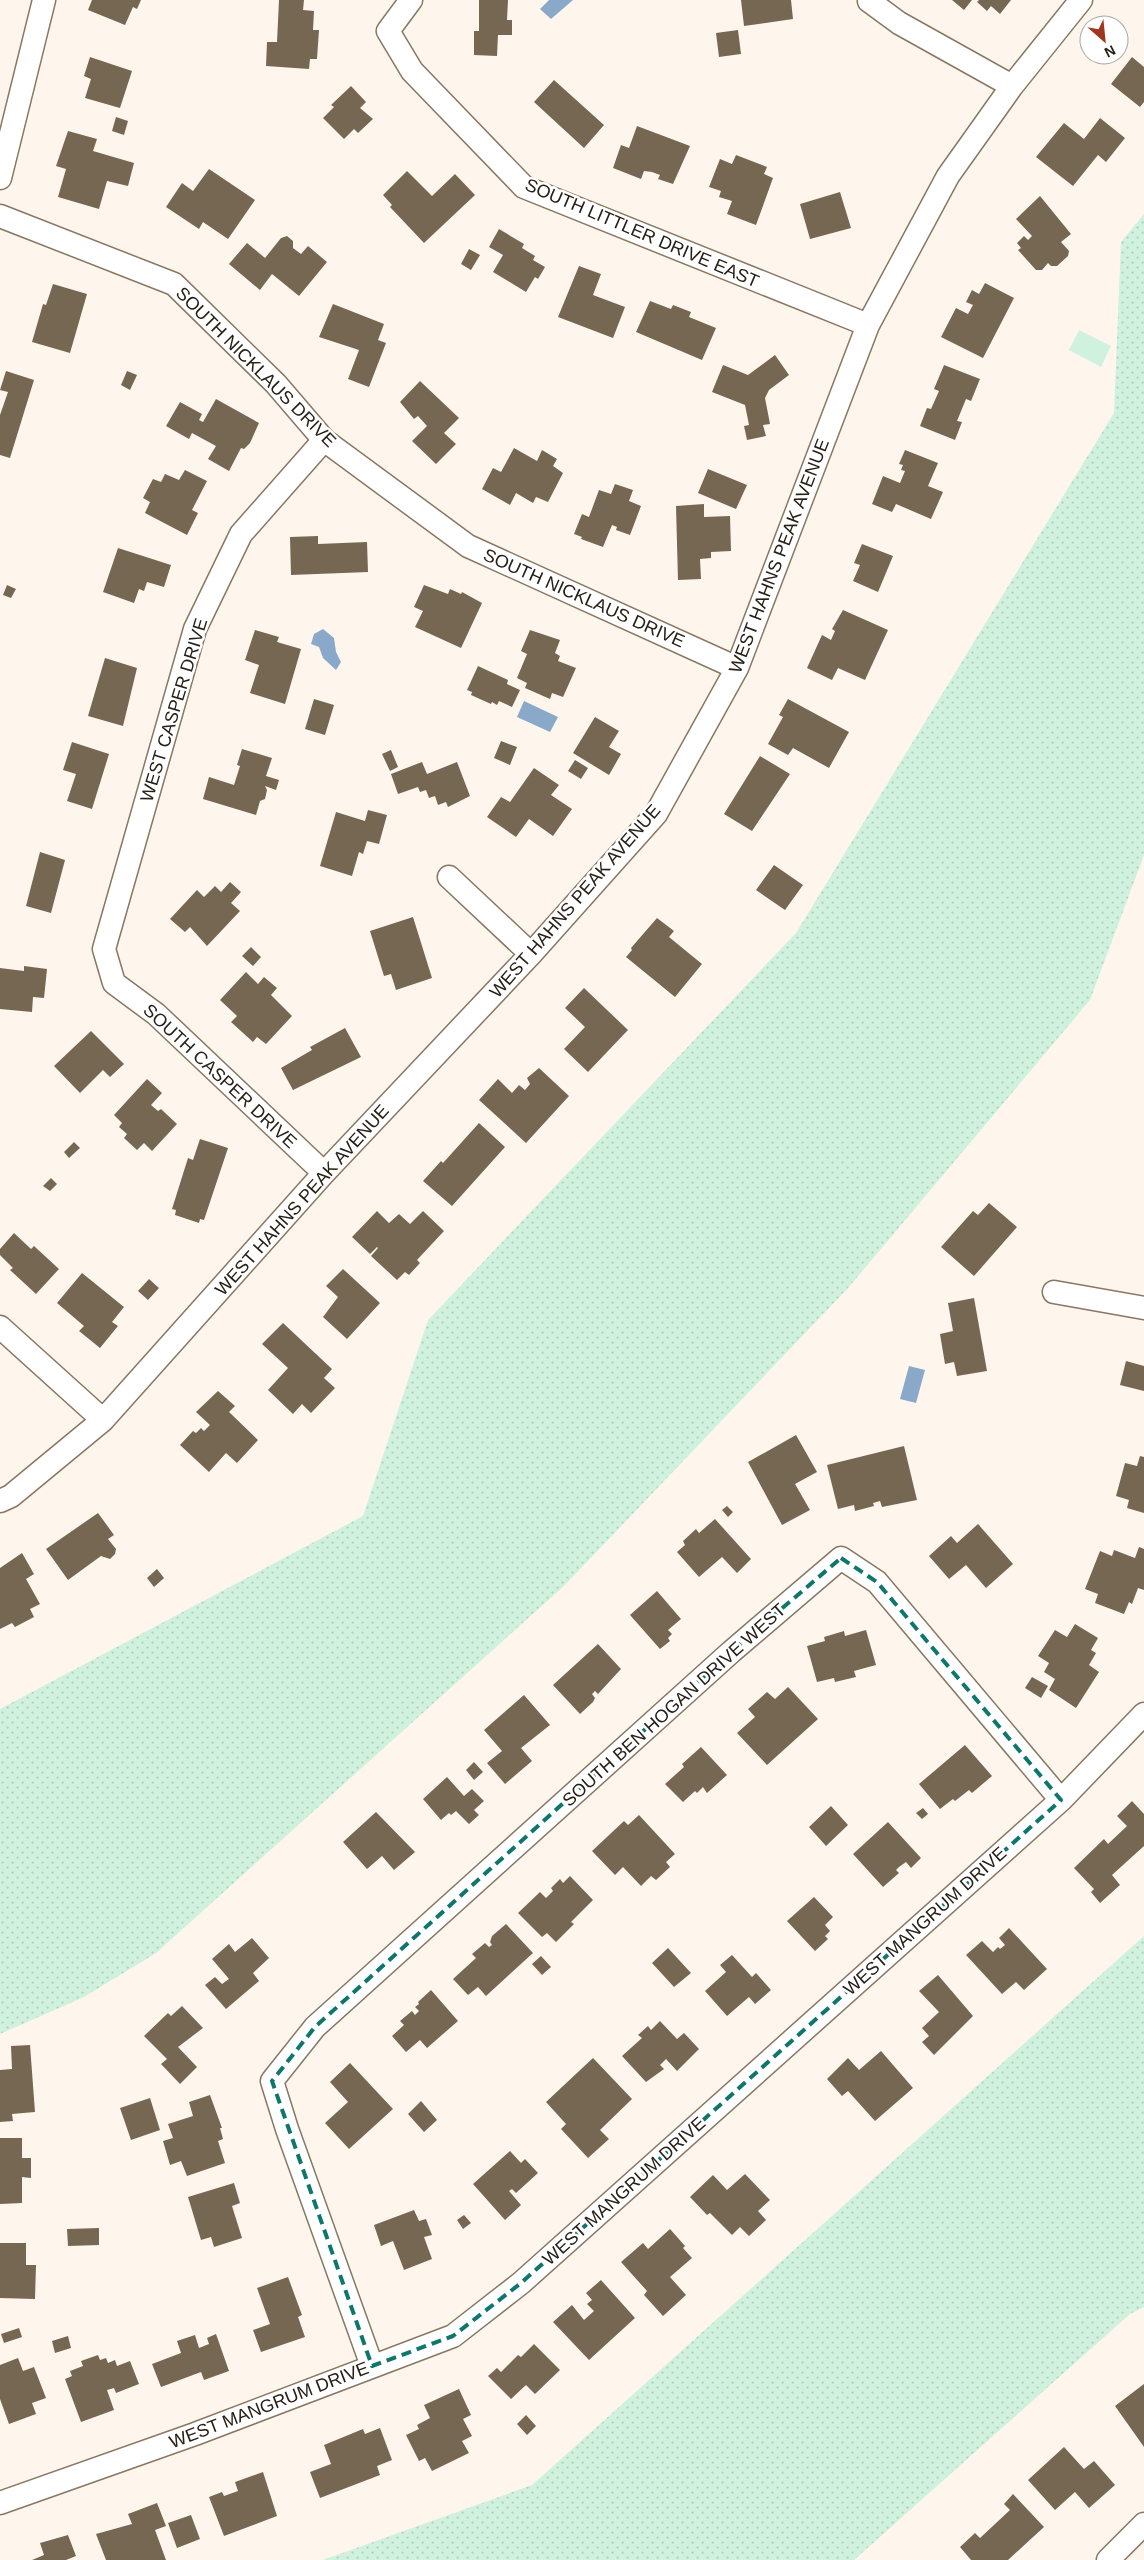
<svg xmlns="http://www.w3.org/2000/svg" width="1144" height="2560" font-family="Arial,sans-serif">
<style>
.grass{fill:url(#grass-dots)}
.pitch{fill:#cff1de}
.water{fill:#8aa9ca}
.building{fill:#766752}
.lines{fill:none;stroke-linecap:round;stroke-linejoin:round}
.minor-casing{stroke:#887762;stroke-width:25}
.minor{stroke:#fff;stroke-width:22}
.marked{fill:none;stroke:#0f766e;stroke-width:4;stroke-dasharray:10 6;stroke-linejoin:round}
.labels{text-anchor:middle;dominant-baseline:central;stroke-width:5;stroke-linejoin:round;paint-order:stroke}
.street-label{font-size:18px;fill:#272018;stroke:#fff}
</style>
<defs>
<pattern id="grass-dots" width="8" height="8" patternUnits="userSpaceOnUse" patternTransform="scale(1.25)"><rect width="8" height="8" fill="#cff1de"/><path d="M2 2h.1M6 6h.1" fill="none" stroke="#b2cebe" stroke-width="1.8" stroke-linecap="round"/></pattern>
</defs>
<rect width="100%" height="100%" fill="#fef6ed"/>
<path class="grass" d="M1144,214V855L1090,1000L849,1287L564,1586L156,1953L84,1997L0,2034V1709L363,1516L428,1320L796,933L1114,413L1121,242Z
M1144,1936V2307L1130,2314L854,2560H323L532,2485Z"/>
<path class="pitch" d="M1079,330L1111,346L1101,367L1069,350Z"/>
<path class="water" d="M549,0H573L551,19L540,9Z
M323,629L334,638L336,652L341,662L336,670L323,658L319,647L311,644L314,634Z
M524,701L558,717L550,732L517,717Z
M909,1366L925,1370L916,1403L900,1399Z"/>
<path class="building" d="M92,0H141L137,9L133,7L125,25L88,10Z
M279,0H304L303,10L314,11L313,30H319L317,59H310L309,69L266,66L267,42H277Z
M479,0H508L507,20H512V35H498L497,56L474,55V31H479Z
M741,0H791L793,19L744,26Z
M952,0H972L964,10Z
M979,0H1011L1000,14L991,6L987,11L977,2Z
M738,30L741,54L719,57L716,33Z
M90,57L132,71L120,108L85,98L91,79L84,76Z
M1132,57L1144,67V102L1140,107L1111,84Z
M554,80L604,125L584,148L534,102Z
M351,86L366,102L360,108L373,119L358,133L354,129L344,139L323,118L334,107L331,105Z
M116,117L128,121L124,135L112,131Z
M1100,118L1125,138L1106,162L1098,155L1073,186L1036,157L1064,123L1084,139Z
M637,126L690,146L673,184L658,179L660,175L652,172L644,171L641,179L613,168L621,145L629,148Z
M68,131L97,139L93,151L134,163L128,186L107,181L99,209L58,197L66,169L56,166Z
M736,155L767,167L764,174L773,178L756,225L727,214L732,201L719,197L721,191L709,187L720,159L732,164Z
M209,169L255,200L228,239L203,222L199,229L166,207L182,183L193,191Z
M407,171L432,196L455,174L475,195L424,243L390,207L392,205L383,195Z
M840,192L851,228L810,239L800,204Z
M1040,196L1071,234L1061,242L1069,251L1068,256L1057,266H1051L1048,263L1042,270H1036L1018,250L1021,248L1017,243L1024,236L1028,240L1032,236L1016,219Z
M499,229L524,244L522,248L535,256L533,260L545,267L538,279L535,277L526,292L493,272L503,255L489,247Z
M287,236L293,241V248L301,254L308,246L327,262L299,296L272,274L260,290L229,264L247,243L265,258L281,238Z
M469,249L480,255L471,270L461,264Z
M579,266L601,274L593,295L625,307L613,338L558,317Z
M985,283L1014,298L983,358L941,337L956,308L968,314L973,305L966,302L972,290L979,294Z
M53,284L87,294L70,353L32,342L43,304L46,305Z
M650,301L671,309L673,305L691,312L689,317L716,328L702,360L636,332Z
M333,304L384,324L378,340L386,343L369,387L348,379L359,350L319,337Z
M775,355L789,375L769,390L765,398L770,424L763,425L766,436L747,440L744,426L749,425L745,405L712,392L723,365L748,375Z
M944,365L980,379L971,401L966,399L957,421L962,422L955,440L920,426L927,408L931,409L939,391L934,389Z
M6,371L34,380L10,458L0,455V415L8,392L0,390Z
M127,371L137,375L130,390L121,385Z
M420,381L459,418L444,433L456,444L436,464L412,441L427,426L418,416L414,419L400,402Z
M216,399L259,423L250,443L244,449L241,448L229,471L208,459L216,446L192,433L189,439L166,426L180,402L202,414L199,420L203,422Z
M514,448L537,461L542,450L557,459L553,466L563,473L548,502L536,497L533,503L516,493L510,505L482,489L493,468L501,472Z
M905,450L938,463L928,486L943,492L931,519L896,504L892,512L872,504L883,476L900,483L905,471L901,470L903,465L899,464Z
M708,469L747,485L736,509L698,493Z
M185,470L207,481L192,510L198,513L187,535L145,513L150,502L143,498L153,479L161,482L165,474L179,480Z
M615,484L633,490L629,501L641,506L630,535L616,530L617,527L612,525L603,547L581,539L582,537L574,534L582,514L589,517L599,490L611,494Z
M704,504V517L730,516L731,551L711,552V558L700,559L701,579L678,580L676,506Z
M318,536V544L367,542L368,572L291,575L290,537Z
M862,544L893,556L878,592L853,581L860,565L854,563Z
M118,548L171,565L164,587L147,582L144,591L139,589L134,603L103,592Z
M7,585L16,589L11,598L3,595Z
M424,585L448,594L450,589L461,594L462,592L482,603L461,648L415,627L423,611L414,607Z
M843,610L888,630L865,680L838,668L832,680L807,668L822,635L831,640L835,631L832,629Z
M255,630L279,637L277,642L301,649L285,704L250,693L259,665L245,660Z
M530,630L560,640L555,653L560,656L558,661L576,668L563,697L552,693L550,699L525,688L527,683L517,678L527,654L521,651Z
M105,658L137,668L123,726L88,716Z
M478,666L508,680L507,684L520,690L512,707L499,701L497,705L492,702L491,704L471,695L472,692L467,690Z
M314,699L334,705L325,735L305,729Z
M788,699L849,732L829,768L793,748L788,755L768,744L783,717L779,715Z
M595,717L619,731L609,747L621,754L609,775L573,753Z
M501,741L517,747L510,765L494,758Z
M72,742L109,754L92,809L67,801L76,774L63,770Z
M242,749L272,758L266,776L279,780L276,790L265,786L267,790L265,799L260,801L256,815L203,799L209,777L234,785L240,766L237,765Z
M391,750L398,767L390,771L382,754Z
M760,756L790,774L752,831L724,814Z
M575,760L588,768L581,779L568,771Z
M422,762L427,774L457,762L470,796L448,807L446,802L438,805L435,796L429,798L426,790L420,792L418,787L398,794L391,774Z
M534,768L559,785L551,795L572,809L553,836L529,819L516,837L487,817L501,797L510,802Z
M368,810L387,815L379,844L367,841L363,854L359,852L352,876L320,866L336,812L365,821Z
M40,852L65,860L51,913L26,906Z
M774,865L803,885L785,910L756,890Z
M230,882L241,892L231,903L240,911L207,946L190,927L185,932L170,919L197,890L204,897L215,886L221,892Z
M413,917L432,978L396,990L391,974L384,976L370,931Z
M657,918L674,931L669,937L702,964L675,997L626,957L632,950L631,948Z
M251,947L261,957L253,966L242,956Z
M24,966L47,969L44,998L33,997L32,1012L0,1009V968L24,971Z
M246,972L258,984L264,977L277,988L271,995L292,1016L266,1044L257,1037L253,1042L231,1022L237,1016L220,1000Z
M584,988L628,1030L588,1072L564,1049L585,1027L565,1008Z
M345,1028L361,1057L293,1090L281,1068L312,1050L310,1047Z
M91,1031L124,1064L110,1077L103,1070L80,1093L54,1066Z
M539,1068L569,1096L526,1143L479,1100L498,1079L512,1093L519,1085L525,1090L530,1084L527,1078Z
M147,1079L162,1093L151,1105L158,1111L161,1109L177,1124L152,1151L144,1143L137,1150L124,1138L127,1134L119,1127L122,1123L114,1115Z
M479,1123L505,1147L452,1206L423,1181L441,1161L443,1163Z
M200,1139L228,1148L204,1220L200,1219L199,1223L175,1215L176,1210L172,1209L188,1158L193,1160Z
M74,1142L80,1148L69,1158L64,1152Z
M51,1178L57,1184L50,1191L43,1186Z
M989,1203L1017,1227L974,1276L941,1247L973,1211L978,1215Z
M377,1211L389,1223L399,1214L410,1224L423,1211L444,1231L417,1260L420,1263L409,1275L405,1272L397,1280L371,1256L378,1248L377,1247L370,1254L352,1237Z
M14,1233L31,1249L34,1246L59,1269L36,1294L10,1270L13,1268L0,1255V1249Z
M343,1269L380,1303L347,1339L323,1317L338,1297L326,1286Z
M82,1273L124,1307L112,1322L118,1326L100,1348L79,1331L84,1326L57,1303Z
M149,1279L159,1288L148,1300L138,1291Z
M974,1298L987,1371L957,1376L954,1362L945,1364L940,1334L953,1331L948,1303Z
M283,1323L332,1369L324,1378L335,1388L311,1413L302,1404L293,1414L268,1390L288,1368L262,1344Z
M1126,1361L1144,1366V1391L1120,1385Z
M218,1391L235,1406L229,1412L258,1440L237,1463L226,1453L209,1472L180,1445L193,1431L196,1433L201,1428L204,1431L210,1425L196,1412Z
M796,1435L817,1472L795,1484L810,1510L782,1525L748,1462Z
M904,1446L917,1500L882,1507L880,1501L873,1503L874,1506L855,1511L854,1505L838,1509L827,1465Z
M1140,1456L1144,1457V1513L1127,1508L1129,1500L1116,1496L1125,1463L1137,1466Z
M727,1506L733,1512L728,1517L722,1510Z
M98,1513L114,1535L108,1539L116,1549L115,1554L110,1559L101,1556L68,1580L46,1549Z
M715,1519L751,1559L737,1573L722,1557L699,1577L677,1552L685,1545L683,1541L696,1529L699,1533Z
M978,1524L1013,1564L986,1588L966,1565L949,1579L929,1556L951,1536L957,1543Z
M1139,1547L1144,1549V1590L1138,1588L1132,1604L1129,1602L1124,1614L1095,1603L1098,1594L1085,1589L1100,1551L1112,1556L1114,1550L1135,1558Z
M22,1553L34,1574L26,1579L40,1604L30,1609L34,1617L15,1627L12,1623L0,1629V1568Z
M157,1569L164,1578L154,1587L147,1578Z
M657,1591L681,1619L668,1630L672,1634L668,1638L670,1641L660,1649L630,1615Z
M1075,1624L1098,1638L1091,1650L1096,1653L1089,1665L1099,1672L1076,1708L1049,1690L1055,1679L1044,1672L1049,1663L1038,1656L1055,1630L1067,1637Z
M866,1630L876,1665L854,1671L856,1677L835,1682L834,1678L817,1682L807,1646L825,1641L824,1637L844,1631L845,1636Z
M598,1644L621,1669L598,1694L595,1691L592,1694L595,1698L593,1702L580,1714L553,1685Z
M1032,1677L1048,1686L1041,1698L1025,1688Z
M788,1687L818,1719L767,1765L737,1733L755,1717L748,1709L767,1692L775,1699Z
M524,1695L550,1725L521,1748L532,1761L505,1784L487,1763L502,1751L484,1730Z
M965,1745L992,1776L972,1793L969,1790L955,1801L953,1799L940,1809L919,1784Z
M701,1747L727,1775L707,1793L703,1787L697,1793L695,1791L683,1802L665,1784L684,1767L682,1764Z
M474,1762L483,1772L474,1780L466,1770Z
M447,1777L464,1796L472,1789L484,1801L474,1810L479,1815L469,1824L456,1811L451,1815L449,1813L441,1820L423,1799Z
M1132,1801L1144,1814V1846L1112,1875L1120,1885L1100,1903L1091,1892L1094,1889L1074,1868L1104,1839L1108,1844L1127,1826L1117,1816Z
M831,1806L848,1825L826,1846L809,1827Z
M923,1808L928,1814L922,1819L916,1813Z
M376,1812L415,1852L394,1870L382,1856L367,1869L343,1842Z
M639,1815L675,1854L666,1862L670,1867L656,1880L651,1876L641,1886L623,1867L615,1875L592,1851L624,1821L628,1825Z
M888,1822L921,1858L911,1868L906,1862L899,1867L896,1870L899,1873L883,1887L853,1854Z
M570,1876L593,1900L571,1922L574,1924L556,1942L547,1933L542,1937L518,1913L540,1892L546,1898L553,1891L551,1888L560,1879L563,1883Z
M814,1897L833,1917L825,1925L830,1931L825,1936L828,1939L815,1951L787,1921Z
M506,1924L533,1953L486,1996L478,1987L468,1995L453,1979L476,1958L472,1954L485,1943L489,1947L492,1945L490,1942L492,1936Z
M1009,1928L1047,1969L1024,1990L1016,1982L1002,1994L966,1955L982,1941L993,1952L998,1947L1000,1949L1005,1945L999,1938Z
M252,1938L269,1958L253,1973L259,1981L226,2009L205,1985L215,1977L222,1984L229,1979L212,1959L229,1944L235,1952Z
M668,1948L691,1973L674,1987L652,1963Z
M732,1955L752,1977L756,1973L771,1990L755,2004L749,1997L727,2016L705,1991L726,1972L720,1965Z
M541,1956L551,1967L542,1975L532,1964Z
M938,1975L973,2016L934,2055L922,2042L929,2036L922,2028L939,2012L919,1991Z
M431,1990L458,2021L427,2048L420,2040L406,2052L392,2036L404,2025L400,2021L412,2011L415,2015L419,2011L415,2007L419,2004L418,2002Z
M182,2006L203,2028L178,2047L197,2067L180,2084L161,2064L167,2059L144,2036L168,2013L171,2016Z
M660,2021L677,2039L684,2033L699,2049L677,2071L666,2059L660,2065L664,2069L646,2082L622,2056L642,2038L638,2035L648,2026L651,2030Z
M30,2045L35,2112L12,2114L13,2121L0,2122V2070L12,2069L11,2046Z
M881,2051L913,2088L875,2121L848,2091L842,2096L827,2079L848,2058L859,2070Z
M593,2058L632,2099L600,2130L609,2139L588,2158L561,2129L566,2124L546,2102Z
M350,2063L393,2109L349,2149L325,2123L348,2102L330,2082Z
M210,2095L222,2128H220L223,2139L218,2141L225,2163L187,2176L181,2161L170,2165L163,2141L173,2138L168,2124L193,2116L189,2102Z
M150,2098L160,2130L131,2140L120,2108Z
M421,2101L437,2120L424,2132L408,2114Z
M0,2138H22V2158H31V2178L22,2177V2203L0,2204Z
M510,2151L521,2163L525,2159L538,2173L516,2193L512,2189L509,2191L521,2205L505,2220L473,2184Z
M745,2174L770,2200L758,2211L766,2220L749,2236L740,2227L732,2235L710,2213L707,2215L690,2197L713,2175L727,2190Z
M234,2183L240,2203L232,2206L242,2238L214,2247L211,2237L201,2240L188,2197Z
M414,2210L419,2221L426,2219L432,2235L424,2237L432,2259L404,2270L393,2241L381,2246L374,2225Z
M464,2215L471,2223L463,2229L457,2220Z
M99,2228V2245L68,2246L67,2229Z
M670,2229L685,2246L683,2248L692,2258L670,2277L686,2295L663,2316L644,2295L647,2291L621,2262L643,2243L648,2249Z
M0,2243H26V2265H36L35,2299L0,2298Z
M288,2277L302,2315L298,2317L305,2337L261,2352L253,2330L270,2324L257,2288Z
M601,2280L635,2318L589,2360L553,2322L572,2305L584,2320L594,2311L587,2304L592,2300L586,2293Z
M19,2328L22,2337L4,2343L1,2334Z
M216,2334L229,2371L204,2380L201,2372L161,2387L152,2364L181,2353L177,2341L195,2335L199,2348L209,2344L207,2338Z
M68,2336L71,2348L55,2353L52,2341Z
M534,2344L560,2370L535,2394L526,2385L511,2399L488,2376L497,2368L501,2372L518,2355L521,2357Z
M98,2355L100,2360L106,2358L108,2363L115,2360L117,2366L130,2361L139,2384L116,2393L114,2388L107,2390L114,2410L81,2422L65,2379L72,2376L70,2371L83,2366L81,2361Z
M18,2358L23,2371L34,2367L46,2398L32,2403L36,2414L9,2424L0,2399V2365Z
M1144,2384V2447L1115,2406Z
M459,2389L471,2415L463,2419L472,2436L462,2441L469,2453L432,2471L425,2458L419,2461L406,2435L419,2429L417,2425L430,2418L424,2405Z
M526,2415L536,2426L527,2435L517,2424Z
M380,2428L392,2460L377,2466L380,2475L320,2498L310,2472L331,2464L324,2445L363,2429L365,2434Z
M1064,2447L1084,2469L1094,2461L1115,2485L1089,2508L1075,2492L1055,2510L1028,2480Z
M263,2472L277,2516L224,2536L209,2497L222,2492L224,2496L238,2491L235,2482Z
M1013,2494L1044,2527L1008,2560H971L960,2547L975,2533L980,2538L1010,2510L1004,2504Z
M157,2503L166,2526L155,2530L166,2560H106L96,2534L132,2524L128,2514Z
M191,2515L200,2539L177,2548L168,2523Z
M68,2535L76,2556L66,2560H32L44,2555L40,2543Z"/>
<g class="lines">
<g class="minor-casing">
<path id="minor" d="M411,0L388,31L412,71L524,187L868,325
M869,1L899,23L1012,86
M0,178L44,0
M0,216L174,284L276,384L324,440L468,546L737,668
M324,440L241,534L195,629L104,949L114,983L156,1014L324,1173
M449,877L531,954
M1054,1292L1144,1308
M0,1327L103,1420
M0,1501L11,1496L103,1420L324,1173L531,954L656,814L737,668L868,325L948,176L1012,86L1081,0
M372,2366L287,2129L272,2081L315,2027L731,1652L841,1558L877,1582L1061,1800
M0,2503L195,2434L453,2336L521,2283L1061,1800L1144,1714
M1108,2560L1144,2524"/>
</g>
<use href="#minor" class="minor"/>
</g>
<path class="marked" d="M841,1558L877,1582L1061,1800L521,2283L453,2336L372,2366L272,2081L315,2027L731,1652Z"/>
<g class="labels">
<g class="street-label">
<text transform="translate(642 233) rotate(23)">SOUTH LITTLER DRIVE EAST</text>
<text transform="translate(256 367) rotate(45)">SOUTH NICKLAUS DRIVE</text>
<text transform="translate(779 556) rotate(-69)">WEST HAHNS PEAK AVENUE</text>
<text transform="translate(584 598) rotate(24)">SOUTH NICKLAUS DRIVE</text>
<text transform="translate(174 710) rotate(-73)">WEST CASPER DRIVE</text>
<text transform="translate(575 901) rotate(-49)">WEST HAHNS PEAK AVENUE</text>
<text transform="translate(220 1076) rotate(43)">SOUTH CASPER DRIVE</text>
<text transform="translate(302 1200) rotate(-48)">WEST HAHNS PEAK AVENUE</text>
<text transform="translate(674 1705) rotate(-42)">SOUTH BEN HOGAN DRIVE WEST</text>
<text transform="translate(925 1921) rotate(-42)">WEST MANGRUM DRIVE</text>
<text transform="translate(624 2191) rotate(-42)">WEST MANGRUM DRIVE</text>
<text transform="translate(269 2405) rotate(-21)">WEST MANGRUM DRIVE</text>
</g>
</g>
<g transform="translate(1104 40) rotate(153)"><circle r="24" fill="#ffffff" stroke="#a9a6a3"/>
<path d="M0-4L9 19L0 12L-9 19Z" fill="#9f361f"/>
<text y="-8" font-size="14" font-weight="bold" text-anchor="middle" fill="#272018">N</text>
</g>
</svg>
